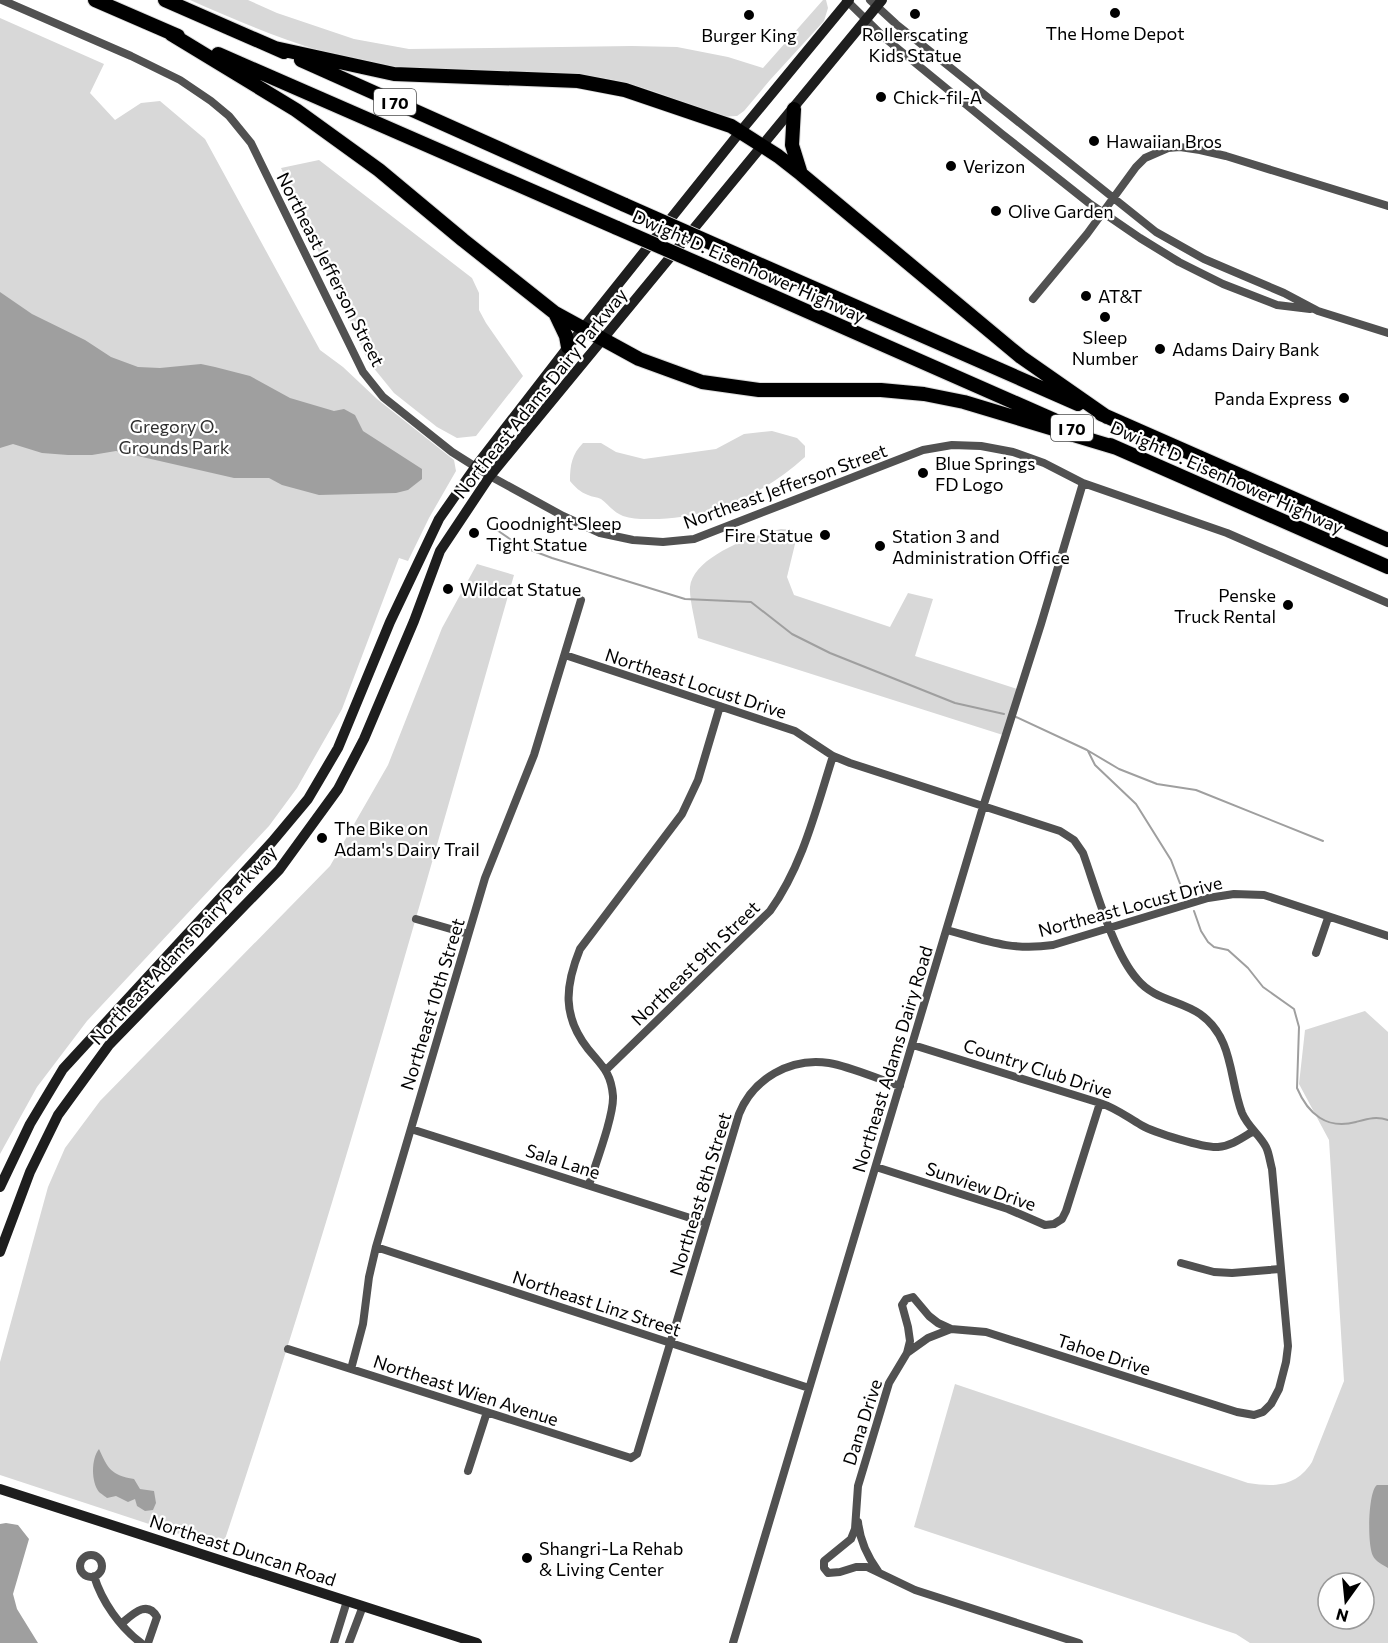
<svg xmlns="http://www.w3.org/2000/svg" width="1388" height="1643" font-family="Commissioner,sans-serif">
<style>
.green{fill:#d8d8d8;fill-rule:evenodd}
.water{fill:#9f9f9f}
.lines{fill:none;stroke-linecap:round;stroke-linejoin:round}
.stream{stroke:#9f9f9f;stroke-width:2}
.highway-casing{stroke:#dbdbdb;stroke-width:16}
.street{stroke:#515151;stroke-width:8}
.secondary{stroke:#1e1e1e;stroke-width:10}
.highway{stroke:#000;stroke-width:14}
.highway-bridge-casing{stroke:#dbdbdb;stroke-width:16;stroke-linecap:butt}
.highway-bridge{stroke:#000;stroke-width:14}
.poi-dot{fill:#000;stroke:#fff;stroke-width:2}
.labels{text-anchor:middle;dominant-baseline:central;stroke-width:4.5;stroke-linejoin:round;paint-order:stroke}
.shield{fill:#fff;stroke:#4c4c4c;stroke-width:1.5}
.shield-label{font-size:16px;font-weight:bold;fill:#000}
.poi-label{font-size:18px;fill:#000;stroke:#fff;text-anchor:start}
.street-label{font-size:18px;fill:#000;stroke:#fff}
.park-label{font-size:18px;fill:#2f2f2f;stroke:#fff}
</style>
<rect width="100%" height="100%" fill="#fff"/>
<path class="green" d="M190,0H248L277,13L354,39L409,49L632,46L677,47L728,57L763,68L823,0H826L828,8L824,21L770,80L744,111L737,116L720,117C682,102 644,85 603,78C579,74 555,74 530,74C483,73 436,73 389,66C319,56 254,28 190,0Z
M0,18L104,64L90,93L115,120L141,103L160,101L205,139L320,350L343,367L377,399L454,460L456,471L429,518L408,561L399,558L342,709L297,788L269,826L87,1021L37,1087L0,1154Z
M319,160L472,278L479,293V310L486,323L523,376L476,436L457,438L437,427L394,393L368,361L281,168Z
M772,431L797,438L805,446V457C763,495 715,516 659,519C647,519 634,520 623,516C613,512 608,504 601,499C597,497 592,497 588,495C580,492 575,487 570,481C570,465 572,454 583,443H601L616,452L644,459L716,449L744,434Z
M781,529L793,530L796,540L787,577L794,595L890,627L908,593L933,599L915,656L1020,690L1006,736L698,638C696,624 689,599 690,587C693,556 756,534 781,529Z
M477,564L514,575C421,901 330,1227 222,1548L0,1475V1362L48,1187L65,1148L100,1101L330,866L388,765L442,628Z
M1365,1011L1388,1032V1643H1250L1236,1634L914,1527L955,1384L1248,1483C1275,1487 1296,1487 1312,1462L1344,1381L1329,1140L1299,1084L1305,1030ZM1328,1583H1364V1619H1328Z"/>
<path class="water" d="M0,292L32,314L85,340L111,357L138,367L160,368L201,364L215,367L250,376L290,398L334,411L344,409L355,415L363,431L422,469V479L408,490L396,493L319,495L282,485L269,478H234L116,451L92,455H68L42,453L13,444L0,448Z
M99,1449C108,1469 111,1475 134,1479L140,1489L154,1491L156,1503L153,1510L145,1511L137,1506L135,1499L128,1502L116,1496L107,1498C106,1497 100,1493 99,1492C91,1482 91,1459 99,1449Z
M1377,1485H1388V1568C1383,1565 1375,1561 1373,1556C1367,1545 1368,1491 1377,1485Z
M6,1523L18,1525L29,1539L13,1594L17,1609L38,1643H0V1524Z"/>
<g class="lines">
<path class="stream" d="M494,528L520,546L552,558L685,599L751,602L792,634L830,653L955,703L1004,714
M1016,717L1087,750L1119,769L1157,784L1196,790L1323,841
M1088,751L1095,765L1136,804L1171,860L1184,894
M1194,911L1201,931L1208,942L1214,947L1228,950L1248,968L1263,987L1294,1009L1299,1027L1297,1088C1308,1114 1327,1130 1356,1122C1367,1119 1376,1116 1388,1120"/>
<g class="highway-casing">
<path id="highway" d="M95,0L178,36
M165,0L284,52
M171,34L296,110L379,170L463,240L555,313L639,359L702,382L759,390H881L924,394L964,402L1117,448
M275,48L394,74L578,81L625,90L731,126L778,156L801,174L1021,357L1107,417
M218,54L617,228
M301,60L625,205
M794,109L792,145L801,174
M720,247L1078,404
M711,269L1054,420
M555,313L566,336L568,347
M1101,414L1388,540
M1110,445L1388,567"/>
</g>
<path class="street" d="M2,0L131,56L180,80L211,101L229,116L251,143L363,372L383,397L452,452L490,476L563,516L600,533L633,540L663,542L694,539L923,450L952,445L981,446L1013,452L1044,463L1083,483L1227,533L1388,603
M846,0L886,39L1002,134L1089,203L1140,238L1179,262L1223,284L1277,305L1310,309
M870,0L896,24L1156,232L1204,259L1284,293L1318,311L1388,333
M1033,299L1087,234L1136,167L1145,158L1168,148L1180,147L1200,150L1226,156L1388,206
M565,655L795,731L833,756L850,763L1060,831L1074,840L1083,853C1096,889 1113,952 1137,979C1154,1000 1180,1000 1200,1014C1234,1038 1229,1079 1242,1113C1248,1127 1260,1135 1266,1147C1269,1153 1270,1162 1272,1169L1288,1346L1286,1362L1279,1389L1271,1404L1263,1412L1254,1415L1237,1412L986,1332L951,1329L938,1323L929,1316L913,1297L906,1299L902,1305L908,1327L910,1341L907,1353L889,1383L858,1486L855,1529L851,1539L824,1561V1568L828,1573L840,1572L856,1567H867L915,1590L1079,1643
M416,919L468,934
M947,930C987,941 1011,951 1053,945L1208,898L1234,894L1264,895L1388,936
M1316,953L1328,918
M913,1045L1100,1103C1116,1108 1127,1117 1141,1125C1155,1133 1204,1148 1218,1147C1231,1146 1242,1138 1252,1132
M606,1070L770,911C803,865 816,809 833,756
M411,1129L706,1223
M876,1167L1008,1209L1045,1225L1054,1224L1062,1219L1066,1211L1100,1103
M589,1185C595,1165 614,1116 613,1096C611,1072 602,1066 588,1049C562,1016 565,986 580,949L682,814L698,780L720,706
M376,1247L809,1388
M1181,1263L1214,1272L1232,1273L1280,1269
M288,1349L631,1458
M907,1353L928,1338L951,1329
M351,1369L363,1324L369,1277L376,1247L485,878L534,755L581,600
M631,1458L637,1454L739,1114C753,1079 790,1057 829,1063C852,1067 877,1079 900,1086
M468,1471L487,1412
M858,1522C860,1541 867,1556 878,1571
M80 1566a11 11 0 1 1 22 0a11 11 0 1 1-22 0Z
M94,1576C102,1602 120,1627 141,1643
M121,1624C132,1615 147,1599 157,1617L148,1643
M334,1643L347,1601
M349,1643L363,1606
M733,1643L983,807L1041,624L1083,483"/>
<path class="secondary" d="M0,1187L30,1124L63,1069L272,842L308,799L338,748L390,622L439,519L476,466L568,347L740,132L849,0
M0,1252L30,1172L58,1115L109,1045L279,870L338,789L364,739L414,621L440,551L490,476L882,0
M0,1489L477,1643"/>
<use href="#highway" class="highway"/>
<g class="highway-bridge-casing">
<path id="highway-bridge" d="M625,205L720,247
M617,228L711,269"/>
</g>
<use href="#highway-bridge" class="highway-bridge"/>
</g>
<g class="poi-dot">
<circle cx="1115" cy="13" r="6"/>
<circle cx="915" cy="14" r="6"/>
<circle cx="749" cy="15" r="6"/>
<circle cx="881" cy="97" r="6"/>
<circle cx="1094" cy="141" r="6"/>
<circle cx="951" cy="166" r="6"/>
<circle cx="996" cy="211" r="6"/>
<circle cx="1086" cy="296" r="6"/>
<circle cx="1105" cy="317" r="6"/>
<circle cx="1160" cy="349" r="6"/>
<circle cx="1344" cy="398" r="6"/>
<circle cx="923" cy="473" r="6"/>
<circle cx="474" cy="533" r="6"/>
<circle cx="825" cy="535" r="6"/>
<circle cx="880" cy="546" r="6"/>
<circle cx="448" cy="589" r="6"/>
<circle cx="1288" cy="605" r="6"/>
<circle cx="322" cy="838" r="6"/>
<circle cx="527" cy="1558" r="6"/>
</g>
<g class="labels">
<g class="shield">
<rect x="374" y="89" width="42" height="26" rx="4.5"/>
<rect x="1051" y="415" width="42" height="26" rx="4.5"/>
</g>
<g class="shield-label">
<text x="395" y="102">I 70</text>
<text x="1072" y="428">I 70</text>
</g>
<g class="poi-label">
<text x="1115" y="33" text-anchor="middle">The Home Depot</text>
<text x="915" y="34" text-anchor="middle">Rollerscating<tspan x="915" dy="21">Kids Statue</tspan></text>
<text x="749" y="35" text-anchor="middle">Burger King</text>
<text x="893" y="97">Chick-fil-A</text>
<text x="1106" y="141">Hawaiian Bros</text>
<text x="963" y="166">Verizon</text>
<text x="1008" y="211">Olive Garden</text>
<text x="1098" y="296">AT&amp;T</text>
<text x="1105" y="337" text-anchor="middle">Sleep<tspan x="1105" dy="21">Number</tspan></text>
<text x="1172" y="349">Adams Dairy Bank</text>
<text x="1332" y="398" text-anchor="end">Panda Express</text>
<text x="935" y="463">Blue Springs<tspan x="935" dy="21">FD Logo</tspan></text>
<text x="486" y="523">Goodnight Sleep<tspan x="486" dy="21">Tight Statue</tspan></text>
<text x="813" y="535" text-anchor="end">Fire Statue</text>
<text x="892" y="536">Station 3 and<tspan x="892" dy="21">Administration Office</tspan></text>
<text x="460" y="589">Wildcat Statue</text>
<text x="1276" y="595" text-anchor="end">Penske<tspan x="1276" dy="21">Truck Rental</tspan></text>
<text x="334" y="828">The Bike on<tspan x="334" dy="21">Adam's Dairy Trail</tspan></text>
<text x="539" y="1548">Shangri-La Rehab<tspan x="539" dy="21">&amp; Living Center</tspan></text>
</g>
<g class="street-label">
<text transform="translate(749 266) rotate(24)">Dwight D. Eisenhower Highway</text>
<text transform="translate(331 269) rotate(63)">Northeast Jefferson Street</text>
<text transform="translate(540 393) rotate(-51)">Northeast Adams Dairy Parkway</text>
<text transform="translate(1227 477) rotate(24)">Dwight D. Eisenhower Highway</text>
<text transform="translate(785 486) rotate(-20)">Northeast Jefferson Street</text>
<text transform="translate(696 683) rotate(18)">Northeast Locust Drive</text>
<text transform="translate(1130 906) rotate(-15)">Northeast Locust Drive</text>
<text transform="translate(183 945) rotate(-47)">Northeast Adams Dairy Parkway</text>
<text transform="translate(695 963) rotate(-44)">Northeast 9th Street</text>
<text transform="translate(432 1004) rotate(-73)">Northeast 10th Street</text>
<text transform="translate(892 1059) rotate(-73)">Northeast Adams Dairy Road</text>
<text transform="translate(1038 1068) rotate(18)">Country Club Drive</text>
<text transform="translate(563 1161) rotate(18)">Sala Lane</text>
<text transform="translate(981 1186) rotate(19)">Sunview Drive</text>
<text transform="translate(700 1194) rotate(-73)">Northeast 8th Street</text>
<text transform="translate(597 1303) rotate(18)">Northeast Linz Street</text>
<text transform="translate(1104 1354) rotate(18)">Tahoe Drive</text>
<text transform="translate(466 1390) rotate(18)">Northeast Wien Avenue</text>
<text transform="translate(862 1422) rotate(-72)">Dana Drive</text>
<text transform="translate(243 1550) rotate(18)">Northeast Duncan Road</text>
</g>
<g class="park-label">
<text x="174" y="426">Gregory O.<tspan x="174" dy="21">Grounds Park</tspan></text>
</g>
</g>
<g transform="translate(1346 1601) rotate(195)"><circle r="28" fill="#ffffff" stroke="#999999" stroke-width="1.5"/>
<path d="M0-4.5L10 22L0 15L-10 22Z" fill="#000000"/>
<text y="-9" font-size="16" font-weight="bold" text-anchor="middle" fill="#000000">N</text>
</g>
</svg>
